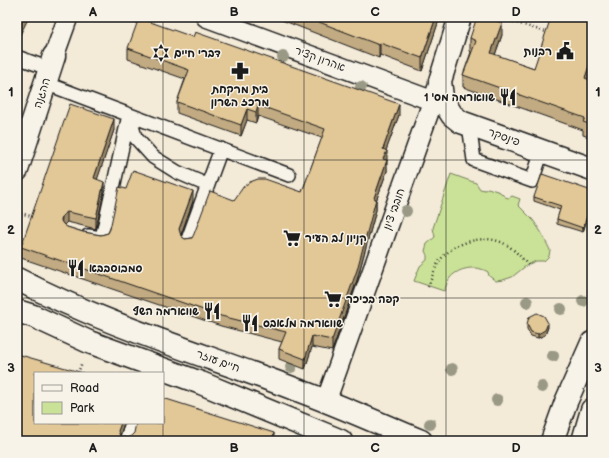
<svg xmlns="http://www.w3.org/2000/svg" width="609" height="458" font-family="'Balsamiq Sans','Playpen Sans Hebrew',sans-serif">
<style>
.green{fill:#cae297;stroke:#737f5a}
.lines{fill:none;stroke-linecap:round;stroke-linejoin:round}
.service-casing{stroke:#1c1c1c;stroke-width:16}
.pedestrian-casing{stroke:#1c1c1c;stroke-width:22}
.minor-casing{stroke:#1c1c1c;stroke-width:25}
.tertiary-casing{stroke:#1c1c1c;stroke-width:25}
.path{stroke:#1c1c1c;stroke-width:2.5;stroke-dasharray:1 3;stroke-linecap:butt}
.service{stroke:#f7f3e8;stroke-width:13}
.pedestrian{stroke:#f7f3e8;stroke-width:19}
.minor{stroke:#f7f3e8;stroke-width:22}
.tertiary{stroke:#f7f3e8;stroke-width:22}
.tree{fill:#999985}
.wall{fill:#c2ab82;stroke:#1c1c1c}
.shaded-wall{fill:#9e8b6a;stroke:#1c1c1c}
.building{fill:#e2c797;stroke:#1c1c1c}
.grid{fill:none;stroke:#1c1c1c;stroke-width:1;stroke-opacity:0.55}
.labels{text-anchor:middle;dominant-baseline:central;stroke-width:3;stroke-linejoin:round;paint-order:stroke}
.poi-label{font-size:11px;font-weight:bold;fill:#1c1c1c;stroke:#f7f3e8;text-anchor:start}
.street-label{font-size:11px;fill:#1c1c1c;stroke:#f7f3e8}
.neatline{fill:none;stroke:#1c1c1c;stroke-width:1.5}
.grid-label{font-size:13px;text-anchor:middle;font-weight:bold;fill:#1c1c1c}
</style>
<rect width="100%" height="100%" fill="#f3ead8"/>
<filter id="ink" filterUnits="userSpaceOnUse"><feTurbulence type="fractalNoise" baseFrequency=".025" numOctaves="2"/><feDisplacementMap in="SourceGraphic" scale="8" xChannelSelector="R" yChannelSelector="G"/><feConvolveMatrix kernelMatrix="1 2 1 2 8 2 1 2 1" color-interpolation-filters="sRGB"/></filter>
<g filter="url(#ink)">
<path class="green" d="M451,174L476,183L480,189L485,190L488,188L500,192L505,197L509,198L512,196L520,199L518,205L533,220L541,232L550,250L549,256L544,261H536L527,265L512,277L503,280L496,281L489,276L488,272C477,265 458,267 449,279C447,282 446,287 444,291L414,281L420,266L427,260V255L425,251L427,244L435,237L433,228Z"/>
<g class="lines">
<g class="service-casing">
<path id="service" d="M17,57L50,69
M45,83L289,175
M130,118L135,137L153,157L177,172L200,182
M469,125L474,160L532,181L542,151
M88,236L102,238L129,115
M187,242L221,149
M126,441L132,423"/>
</g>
<g class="pedestrian-casing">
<path id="pedestrian" d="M206,17L433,101
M54,56L68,17
M326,401L440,81"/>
</g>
<g class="minor-casing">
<path id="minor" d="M460,17L440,81L442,97L447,107L452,115L461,122L592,169
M17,170L54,56
M552,441L566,402L592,343
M583,441L592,410"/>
</g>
<g class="tertiary-casing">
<path id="tertiary" d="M17,279C105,325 200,353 292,388C336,404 378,423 421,441
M17,311L33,316L89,342L201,383L341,441"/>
</g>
<path class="path" d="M498,17L549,33
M17,212L34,217
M428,287C432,278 435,266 441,259C454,242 486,233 505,244C514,249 521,257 528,265
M78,373L82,362"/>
<use href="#service" class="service"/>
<use href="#pedestrian" class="pedestrian"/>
<use href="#minor" class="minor"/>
<use href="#tertiary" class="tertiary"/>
</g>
<g class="tree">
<circle cx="283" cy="57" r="6"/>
<circle cx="361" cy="87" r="6"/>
<circle cx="406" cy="211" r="6"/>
<circle cx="583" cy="301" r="6"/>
<circle cx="527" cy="302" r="6"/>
<circle cx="561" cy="309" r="6"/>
<circle cx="553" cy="356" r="6"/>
<circle cx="291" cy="367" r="6"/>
<circle cx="452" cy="369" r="6"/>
<circle cx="542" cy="387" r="6"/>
<circle cx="497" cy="400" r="6"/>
<circle cx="430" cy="424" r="6"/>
</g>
<path class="wall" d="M274,17H440L422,71L380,55L379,58Z
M592,17V69L588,80L592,81V138L583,135V130L463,87V75L471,52L470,51V38L502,35L495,55L534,68Z
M128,48L399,115L386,150L387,171L376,201V210L357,280L332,351L312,347L305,369L279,359V349L282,342L221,326L21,258V247L114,130L97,179L104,192L96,229L67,222L64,225L67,227L83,232L101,235L108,233L126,189L193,201L181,236L185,239L192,238L234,200L302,192L322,138L258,116L256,123L247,120L241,136L177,113V102L185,79L128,59Z
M592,191V205L583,232L557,224V219L560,210L534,201V197Z
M527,324L548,327L545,335L538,338L531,336L527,329Z"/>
<path class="shaded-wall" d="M24,17H29L17,41V29Z
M436,17H440L422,71V58Z
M502,23V35L491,66V53Z
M380,43V55L379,58V45Z
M592,56V69L585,91V78Z
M18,61V72L17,75V64Z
M399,104V115L384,156L387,151V161L383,169V149Z
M258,105V116L256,123V112Z
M247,109V120L241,136V125Z
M114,119V130L94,189V178Z
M387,160V171L376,201V210L357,280L332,351V340L374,198Z
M104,182V192L96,229V218Z
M193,191V201L179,240V229Z
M592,201V205L583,232V228Z
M67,212V222L62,227L61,231L62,216Z
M548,323V327L545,335L538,338V334Z
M312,336V347L305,369V359Z
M121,423H124L118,441V431Z
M274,433V441H272Z"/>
<path class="building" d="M17,17H24L17,29Z
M306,17H436L422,58L380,43L379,45Z
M477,17H486L502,23L491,53L534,68L551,17H592V56L585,78L592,81V125L583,122L585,118L463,75L476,41L470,38Z
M139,18L193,37L195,32L399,104L383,149L387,151L383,159L387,160L374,198L376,199L357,270L332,340L312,336L305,359L279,349L286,332L221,316L21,247L70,104L114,119L94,178L104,182L96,218L67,212L62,216L61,221L63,224L67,227L83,232L101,235L108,233L110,229L119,187L126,189L133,170L193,191L179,229L181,236L185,239L192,238L194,234L210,191L234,200L244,186L250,182L258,179H265L302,192L325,129L258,105L256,112L247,109L241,125L177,102L189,70L128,48Z
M542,174L592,191V201L583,228L557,219L561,206L534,197Z
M537,313L544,316L548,323L545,330L538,334L531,332L527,324L529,317Z
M17,354L83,373H35V423H121L118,431L120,436L127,438L131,436L134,433L136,423H163V398L274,433L272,441H17Z"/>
</g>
<path class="grid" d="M163,17V441M304,17V441M446,17V441M17,160H592M17,298H592"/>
<defs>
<g id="civic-bare" transform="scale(1.38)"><path d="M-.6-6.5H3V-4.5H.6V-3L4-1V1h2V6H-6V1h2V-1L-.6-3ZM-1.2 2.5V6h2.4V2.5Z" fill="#1c1c1c" stroke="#f7f3e8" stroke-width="2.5" paint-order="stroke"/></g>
<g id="synagogue-bare" transform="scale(1.38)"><path d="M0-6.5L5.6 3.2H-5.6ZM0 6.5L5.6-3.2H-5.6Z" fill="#1c1c1c" stroke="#f7f3e8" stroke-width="2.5" paint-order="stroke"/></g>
<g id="pharmacy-bare" transform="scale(1.38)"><path d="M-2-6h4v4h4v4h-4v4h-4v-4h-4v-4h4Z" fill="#1c1c1c" stroke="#f7f3e8" stroke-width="2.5" paint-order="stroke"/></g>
<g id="restaurant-bare" transform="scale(1.38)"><path d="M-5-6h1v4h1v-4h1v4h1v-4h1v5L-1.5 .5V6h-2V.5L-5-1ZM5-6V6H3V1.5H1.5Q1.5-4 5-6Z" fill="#1c1c1c" stroke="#f7f3e8" stroke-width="2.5" paint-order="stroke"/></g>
<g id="supermarket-bare" transform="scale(1.38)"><path d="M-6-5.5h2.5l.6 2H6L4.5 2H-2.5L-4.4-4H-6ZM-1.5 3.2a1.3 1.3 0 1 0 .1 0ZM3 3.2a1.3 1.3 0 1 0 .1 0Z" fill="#1c1c1c" stroke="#f7f3e8" stroke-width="2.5" paint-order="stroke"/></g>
</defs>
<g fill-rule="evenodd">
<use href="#civic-bare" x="565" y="51"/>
<use href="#synagogue-bare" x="161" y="53"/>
<use href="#pharmacy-bare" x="240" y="71"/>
<use href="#restaurant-bare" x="508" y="97"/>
<use href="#supermarket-bare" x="292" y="238"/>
<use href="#restaurant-bare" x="76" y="268"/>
<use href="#supermarket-bare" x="333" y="299"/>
<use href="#restaurant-bare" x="212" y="311"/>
<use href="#restaurant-bare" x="250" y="323"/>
</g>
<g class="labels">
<g class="poi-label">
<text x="552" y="51" text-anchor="end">רבנות</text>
<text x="174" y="53">דברי חיים</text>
<text x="240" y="89" text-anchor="middle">בית מרקחת<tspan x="240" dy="13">מרכז השרון</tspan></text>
<text x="495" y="97" text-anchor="end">שווארמה מס' 1</text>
<text x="305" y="238">קניון לב העיר</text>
<text x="89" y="268">סמבוסבבא</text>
<text x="346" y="299">קפה בכיכר</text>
<text x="199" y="311" text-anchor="end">שווארמה השף</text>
<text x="263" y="323">שווארמה מלאבס</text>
</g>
<g class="street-label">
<text transform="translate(320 59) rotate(20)">אהרון קציר</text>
<text transform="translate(42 93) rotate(-72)">ההגנה</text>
<text transform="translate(504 137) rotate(20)">פינסקר</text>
<text transform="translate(394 209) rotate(-70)">חובבי ציון</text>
<text transform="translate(218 361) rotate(20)">חיים עוזר</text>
</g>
</g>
<rect width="609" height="458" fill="none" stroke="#f7f3e8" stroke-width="44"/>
<rect x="34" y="372" width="130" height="52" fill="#f7f3e8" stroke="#9f9d96"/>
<rect x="42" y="385" width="20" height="6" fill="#f7f3e8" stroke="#9f9d96"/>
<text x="70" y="392" font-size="12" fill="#1c1c1c">Road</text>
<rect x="42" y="402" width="20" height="12" fill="#cae297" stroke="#9f9d96"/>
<text x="70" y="412" font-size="12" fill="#1c1c1c">Park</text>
<rect x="22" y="22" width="565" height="414" class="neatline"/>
<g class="grid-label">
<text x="93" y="16">A</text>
<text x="234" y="16">B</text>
<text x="375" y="16">C</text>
<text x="516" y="16">D</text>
<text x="11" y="96">1</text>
<text x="598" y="96">1</text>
<text x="11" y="234">2</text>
<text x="598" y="234">2</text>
<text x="11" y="372">3</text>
<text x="598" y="372">3</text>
<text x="93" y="452">A</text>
<text x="234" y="452">B</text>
<text x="375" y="452">C</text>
<text x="516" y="452">D</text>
</g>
</svg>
